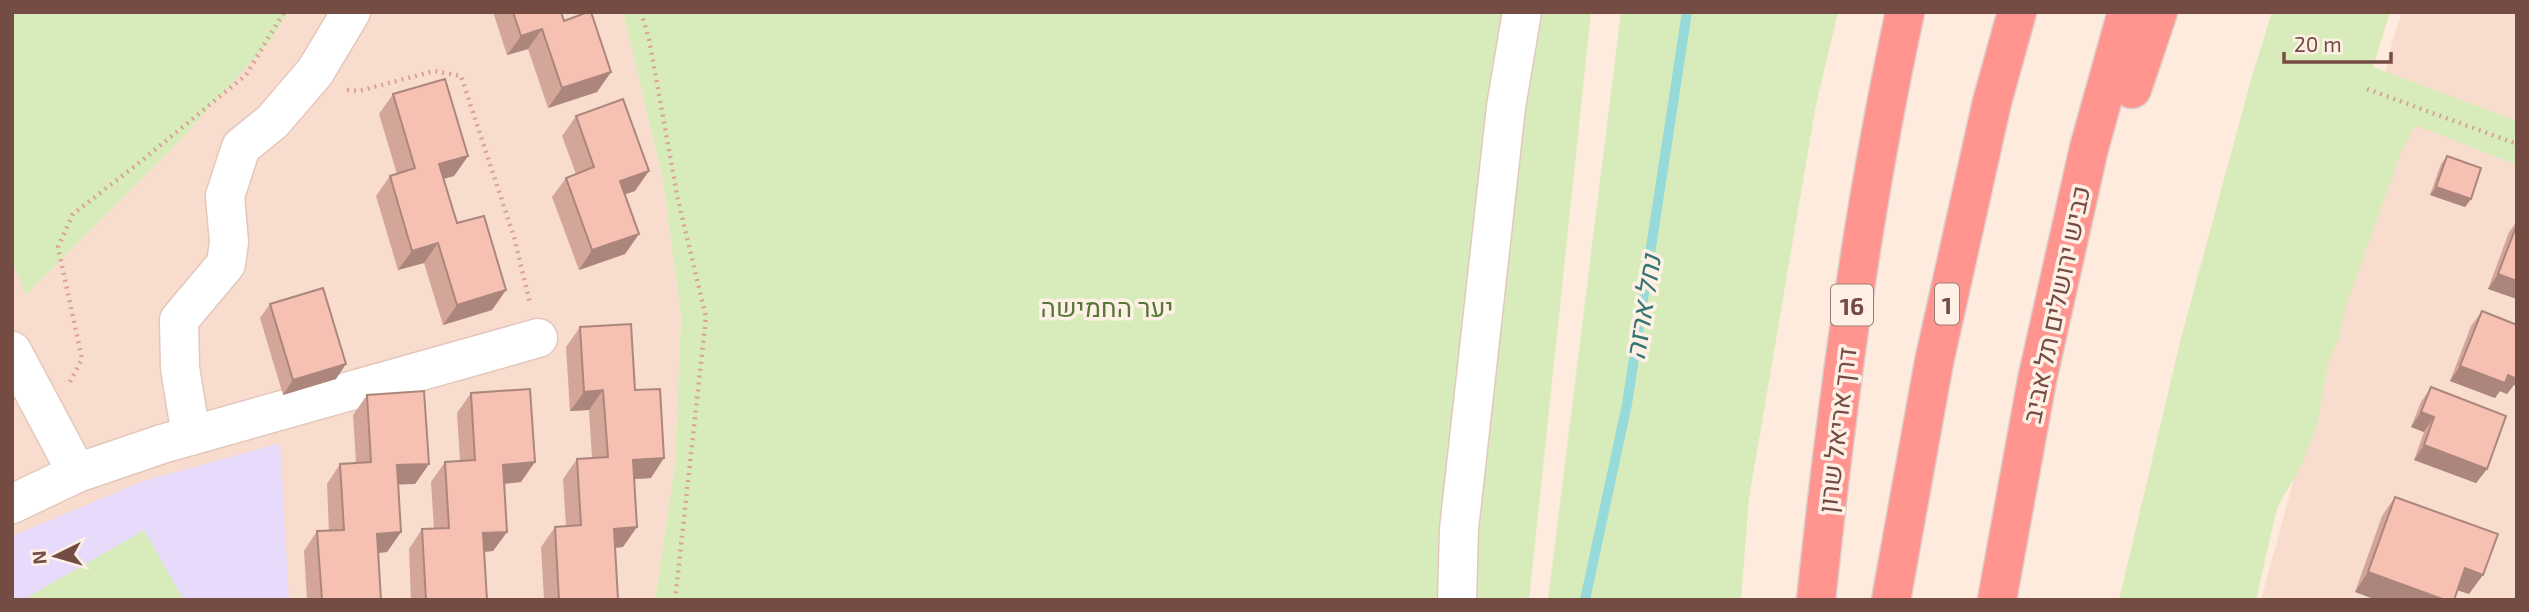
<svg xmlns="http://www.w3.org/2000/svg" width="2529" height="612" font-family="'Exo 2',Heebo,sans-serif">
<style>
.residential{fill:#f8ddce}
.education{fill:#e8dafa}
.green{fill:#d8ecbb}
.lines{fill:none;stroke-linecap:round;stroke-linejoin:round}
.stream{stroke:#96dbd9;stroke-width:10}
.minor-casing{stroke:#e4c7bc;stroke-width:41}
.highway-casing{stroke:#dbd0ce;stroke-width:41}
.path{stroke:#daa396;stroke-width:4.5;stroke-dasharray:2 5;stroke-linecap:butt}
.minor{stroke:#fff;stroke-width:38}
.highway{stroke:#ff958e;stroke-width:38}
.wall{fill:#d4a599}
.shaded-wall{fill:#ac867d}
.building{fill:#f6c0b2;stroke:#ac867d;stroke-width:2}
.labels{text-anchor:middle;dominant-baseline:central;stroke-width:7;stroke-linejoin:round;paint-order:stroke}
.shield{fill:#fff0e5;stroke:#9e7d74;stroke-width:2}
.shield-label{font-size:24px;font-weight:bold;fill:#754c44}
.street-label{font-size:26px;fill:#754c44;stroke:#fff0e5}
.park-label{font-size:26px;fill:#577739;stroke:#fff0e5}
.water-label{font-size:28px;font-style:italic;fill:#347674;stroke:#fff0e5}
</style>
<rect width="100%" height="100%" fill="#feebdd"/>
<path class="residential" d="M289,12H623L663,180L681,317L675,465L655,600H12V261L27,294L271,40Z
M2402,12H2517V600H2261L2303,445L2392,43Z"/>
<path class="education" d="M280,443L289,600H12V536L143,481Z"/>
<path class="green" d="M12,12H289L271,40L171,150L26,295L12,261Z
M623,12H1591L1529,600H655L675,465L681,317L663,180Z
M1621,12H1838L1816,105L1749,498L1741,600H1548Z
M2272,12H2390L2373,67L2517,121V165L2415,125L2402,150L2348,300L2339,338L2329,359L2317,425L2302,464L2277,508L2256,600H2119L2181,338L2252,76Z
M144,530L184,600H23Z"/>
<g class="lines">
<path class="stream" d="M1585,600L1627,404L1687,12"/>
<g class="minor-casing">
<path id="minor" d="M12,351L77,473
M191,436L180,368L179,320L226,264L229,242L225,196L241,147L272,122L315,72L351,12
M12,504L77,473L162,444L538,338
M1457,600L1459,529L1506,107L1522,12"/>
</g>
<g class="highway-casing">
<path id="highway" d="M2132,89L2158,12
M1816,600C1837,402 1863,206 1905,12
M1891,600L1934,362L1992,102L2017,12
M1997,600L2037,380L2089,148L2127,12"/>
</g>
<path class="path" d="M641,12L649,39L678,200L706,317L675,600
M2367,89L2517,144
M347,90L359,91L434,71L461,76L514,237L530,303
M70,382L82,359L58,247L73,214L140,162L246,75L284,12"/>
<use href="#minor" class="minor"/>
<use href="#highway" class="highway"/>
</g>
<path class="wall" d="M493,12H561L564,21L611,72L597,92L548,108L528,49L507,55Z
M393,94L468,156L454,176L443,179L457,223L506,290L492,310L443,325L424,263L398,270L376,196L390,176L397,174L379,114Z
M576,116L635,191L624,194L639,234L625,254L579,270L552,197L566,178L576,174L562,136Z
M2447,156L2471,199L2465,207L2430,195L2441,164Z
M2517,221V299L2488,289L2509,232Z
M270,304L336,379L283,395L260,318Z
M2482,311L2517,325V386L2514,385L2507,394L2500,391L2495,398L2450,381L2471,326Z
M580,327L635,390L651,478L634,479L623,547L615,548L618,600H544L541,547L555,527L566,526L563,479L577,459L592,458L589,410L570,411L566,347Z
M2431,387L2487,469L2476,483L2414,460L2424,432L2411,427L2421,402Z
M471,393L521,482L504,484L507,532L493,551L484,552L487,600H411L409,549L422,529H434L431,482L445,462L460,461L457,413Z
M367,395L429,464L415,484H398L401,532L387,552L378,553L381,600H307L304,551L317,531H329L327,484L340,464L356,463L353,415Z
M2395,497L2469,594L2457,590L2355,592L2382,516Z"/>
<path class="shaded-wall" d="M542,29L528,49L507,55L521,36Z
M611,72L597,92L548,108L562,88Z
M468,156L454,176L425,184L439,164Z
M649,171L635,191L606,201L620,181Z
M2436,187L2471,199L2465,207L2430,195Z
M639,234L625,254L579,270L592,250Z
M438,243L424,263L398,270L412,251Z
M2498,274L2517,281V299L2488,289Z
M506,290L492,310L443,325L457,305Z
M346,364L336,379L283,395L293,380Z
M2460,366L2508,375L2517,376V386L2514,385L2507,394L2500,391L2495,398L2450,381Z
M603,390L589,410L570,411L584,392Z
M2421,412L2434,417L2424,432L2411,427Z
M2424,445L2487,469L2476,483L2414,460Z
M664,458L651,478L619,480L633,460Z
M535,462L521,482L489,485L503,465Z
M429,464L415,484L383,485L397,465Z
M637,527L623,547L600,549L614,529Z
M401,532L387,552L363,554L377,534Z
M507,532L493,551L469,553L483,533Z
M2465,568L2483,575L2469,594L2451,588Z
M2368,572L2445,600H2376L2355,592Z"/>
<path class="building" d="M513,12H561L564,21L588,12H591L611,72L562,88L542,29L521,36Z
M445,79L468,156L439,164L457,223L484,216L506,290L457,305L438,243L412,251L390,176L415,168L393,94Z
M623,99L649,171L620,181L639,234L592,250L566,178L594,167L576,116Z
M2447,156L2481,168L2471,199L2436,187Z
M2517,224V281L2498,274Z
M323,288L346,364L293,380L270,304Z
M2482,311L2517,325V379L2508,375L2505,383L2460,366Z
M631,324L635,390L660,389L664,458L633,460L637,527L614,529L618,599L559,600L555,527L581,525L577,459L608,457L603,390L584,392L580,327Z
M2431,387L2506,416L2487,469L2424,445L2434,417L2421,412Z
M530,389L535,462L503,465L507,532L483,533L487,600H426L422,529L449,528L445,462L475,460L471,393Z
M424,391L429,464L397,465L401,532L377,534L381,600H322L317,531L344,530L340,464L371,462L367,395Z
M2395,497L2498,534L2483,575L2465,568L2454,600H2445L2368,572Z"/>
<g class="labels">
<g class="shield">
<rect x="1935" y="283.5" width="24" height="41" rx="5"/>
<rect x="1831" y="284.5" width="42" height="41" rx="5"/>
</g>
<g class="shield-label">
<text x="1947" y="304">1</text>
<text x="1852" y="305">16</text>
</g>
<g class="street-label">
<text transform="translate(2055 304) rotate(-78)">כביש ירושלים תל אביב</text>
<text transform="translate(1836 430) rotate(-83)">דרך אריאל שרון</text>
</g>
<g class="park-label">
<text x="1107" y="306">יער החמישה</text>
</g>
<g class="water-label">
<text transform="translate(1642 307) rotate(-81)">נחל ארזה</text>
</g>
</g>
<rect width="2529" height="612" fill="none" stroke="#754c44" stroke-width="28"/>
<g transform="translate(56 556) rotate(265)" stroke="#fff0e5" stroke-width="5" paint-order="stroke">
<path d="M0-5L12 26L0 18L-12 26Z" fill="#754c44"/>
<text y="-10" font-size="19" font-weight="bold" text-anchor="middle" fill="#754c44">N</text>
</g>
<path d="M2284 52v10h107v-10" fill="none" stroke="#754c44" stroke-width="3.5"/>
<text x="2294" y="52" font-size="21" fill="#754c44" stroke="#fff0e5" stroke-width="5" paint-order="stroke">20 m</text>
</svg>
